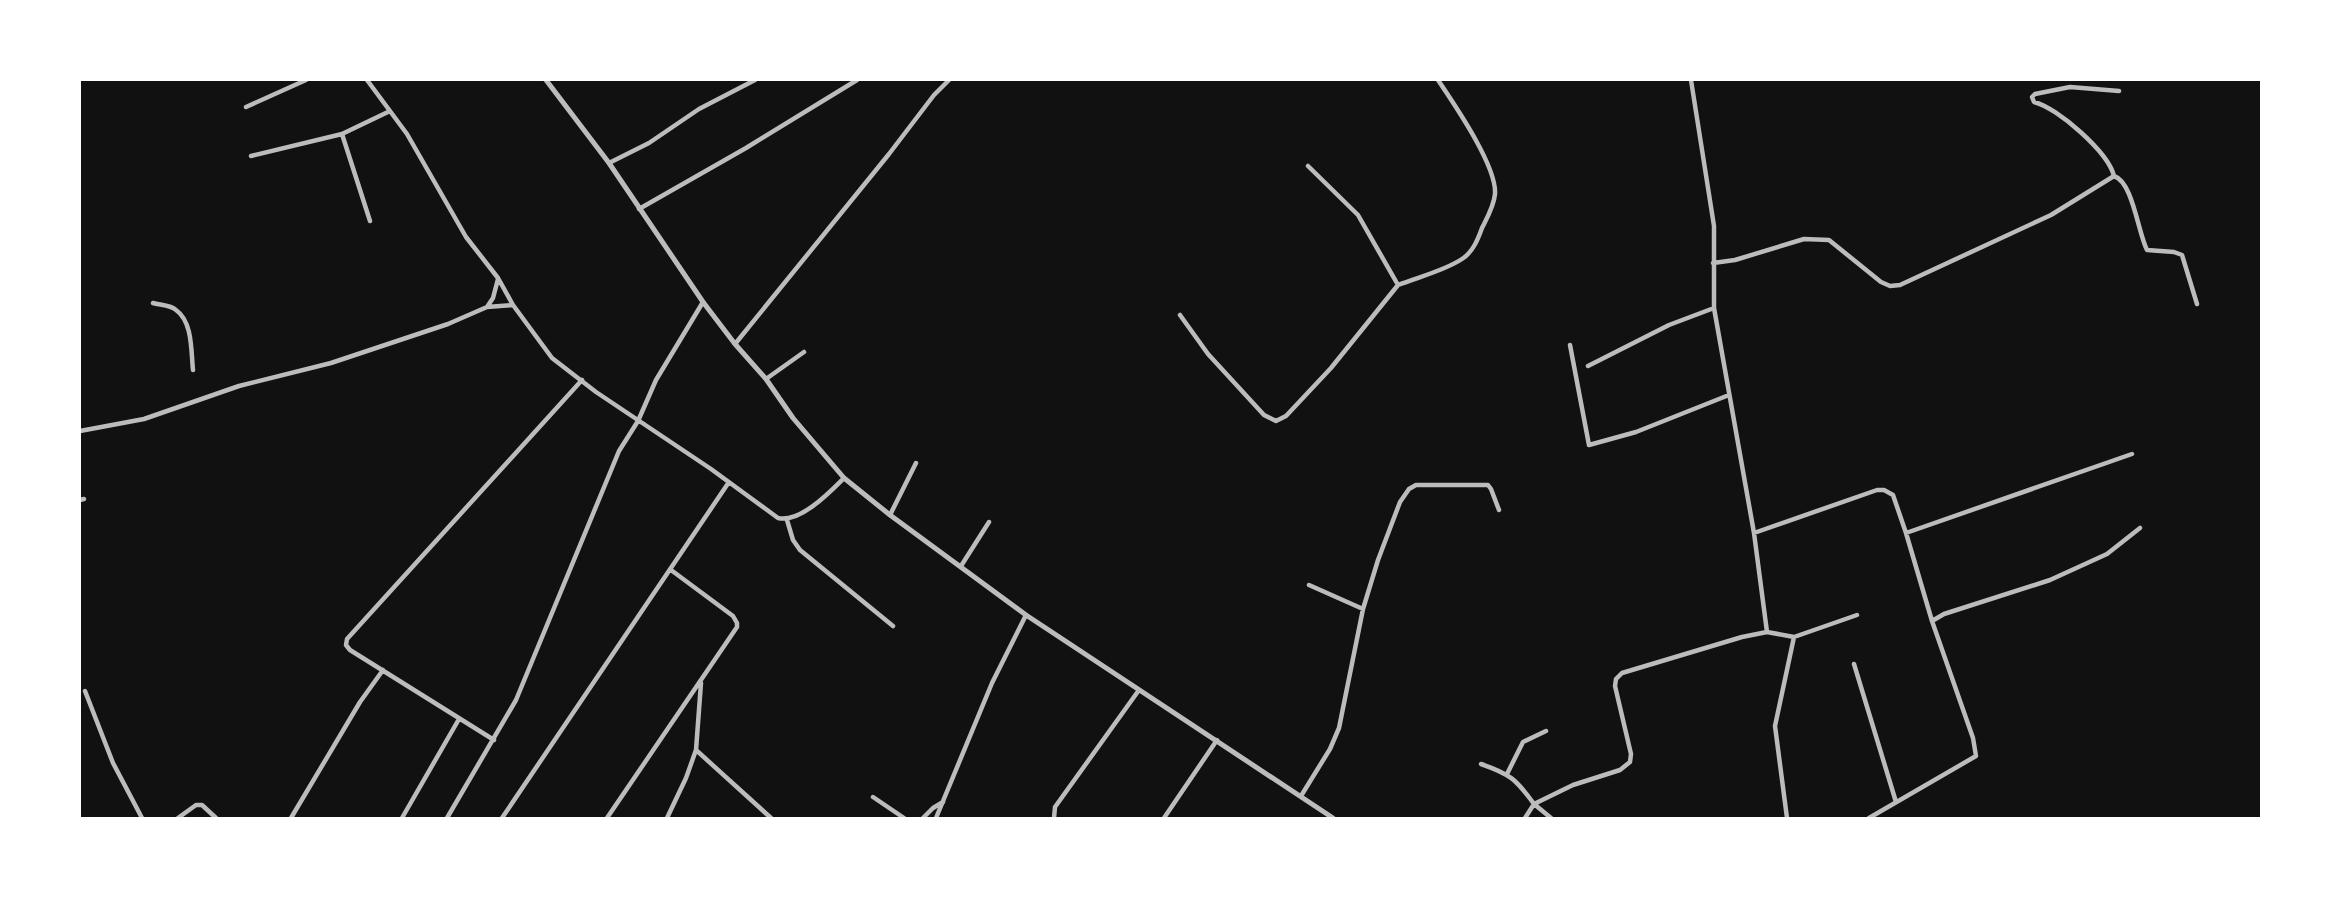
<svg xmlns="http://www.w3.org/2000/svg" width="2341" height="898" font-family="Signika,sans-serif">
<style>
.lines{fill:none;stroke-linecap:round;stroke-linejoin:round}
.minor{stroke:#bcbcbc;stroke-width:4.5}
.tertiary{stroke:#bcbcbc;stroke-width:5}
</style>
<rect width="100%" height="100%" fill="#111"/>
<g class="lines">
<path class="minor" d="M367,80L407,134L466,237L498,278L513,305L552,358L596,392L711,469L778,518C800,523 829,493 844,478
M1691,80L1714,226V308L1754,533L1767,632L1794,637L1775,726L1787,818
M246,107L306,80
M342,134L370,221
M251,156L342,134L390,111
M609,163L649,143L699,109L755,80
M1308,166L1358,215L1398,285C1418,277 1444,271 1462,259C1473,252 1478,239 1482,228C1487,218 1494,206 1495,194C1497,166 1454,104 1438,80
M2114,176C2133,182 2138,233 2147,250L2174,252L2182,255L2197,304
M639,209L746,148L857,80
M1713,263L1735,260L1804,239L1829,240L1881,282L1890,286L1900,285L2051,215L2114,176C2108,152 2058,108 2034,102L2032,97L2035,94L2070,87L2119,91
M153,303C159,305 171,305 176,310C193,322 191,352 193,370
M487,307L493,298L498,279
M1180,315L1208,354L1264,415L1276,421L1286,416L1331,368L1398,285
M735,344L889,154L934,95L949,80
M1570,345L1589,445L1636,432L1729,395
M1588,366L1669,325L1714,308
M766,379L804,352
M80,431L144,419L239,386L331,363L448,324L487,307L513,305
M80,500L84,499
M890,515L916,463
M787,520L793,540L800,550L893,626
M1754,533L1877,490H1884L1893,495L1906,533L1932,621L1973,738L1976,756L1869,818
M1906,533L2132,454
M961,566L989,522
M1309,585L1363,609
M1932,621L1944,614L2050,580L2107,554L2140,528
M1794,637L1857,615
M1854,664L1896,802
M85,691L113,763L142,818
M494,740L350,650L346,645L347,639L582,380
M696,750L771,818
M1481,764C1510,774 1516,779 1534,804L1525,818
M1507,774L1523,742L1546,731
M1301,796L1330,749L1339,728L1363,609L1378,560L1400,502L1409,489L1416,485H1488L1491,489L1499,510
M873,797L904,818
M178,818L196,805H202L216,818
M291,818L360,702L383,670
M402,818L459,719
M447,818L516,700L619,451L638,421L656,380L703,302
M502,818L729,482
M607,818L737,627V623L733,616L671,570
M667,818L686,778L696,750L701,683
M923,818L933,808L943,802
M936,818L992,683L1026,615
M1054,818L1055,807L1139,690
M1164,818L1217,740
M1551,818L1534,804L1573,785L1620,770L1630,762L1631,754L1615,686L1616,679L1622,673L1742,637L1767,632"/>
<path class="tertiary" d="M546,80L609,163L703,302L735,344L766,379L793,418L844,478L890,515L1026,615L1333,818"/>
</g>
<rect width="2341" height="898" fill="none" stroke="#ffffff" stroke-width="162"/>
</svg>
